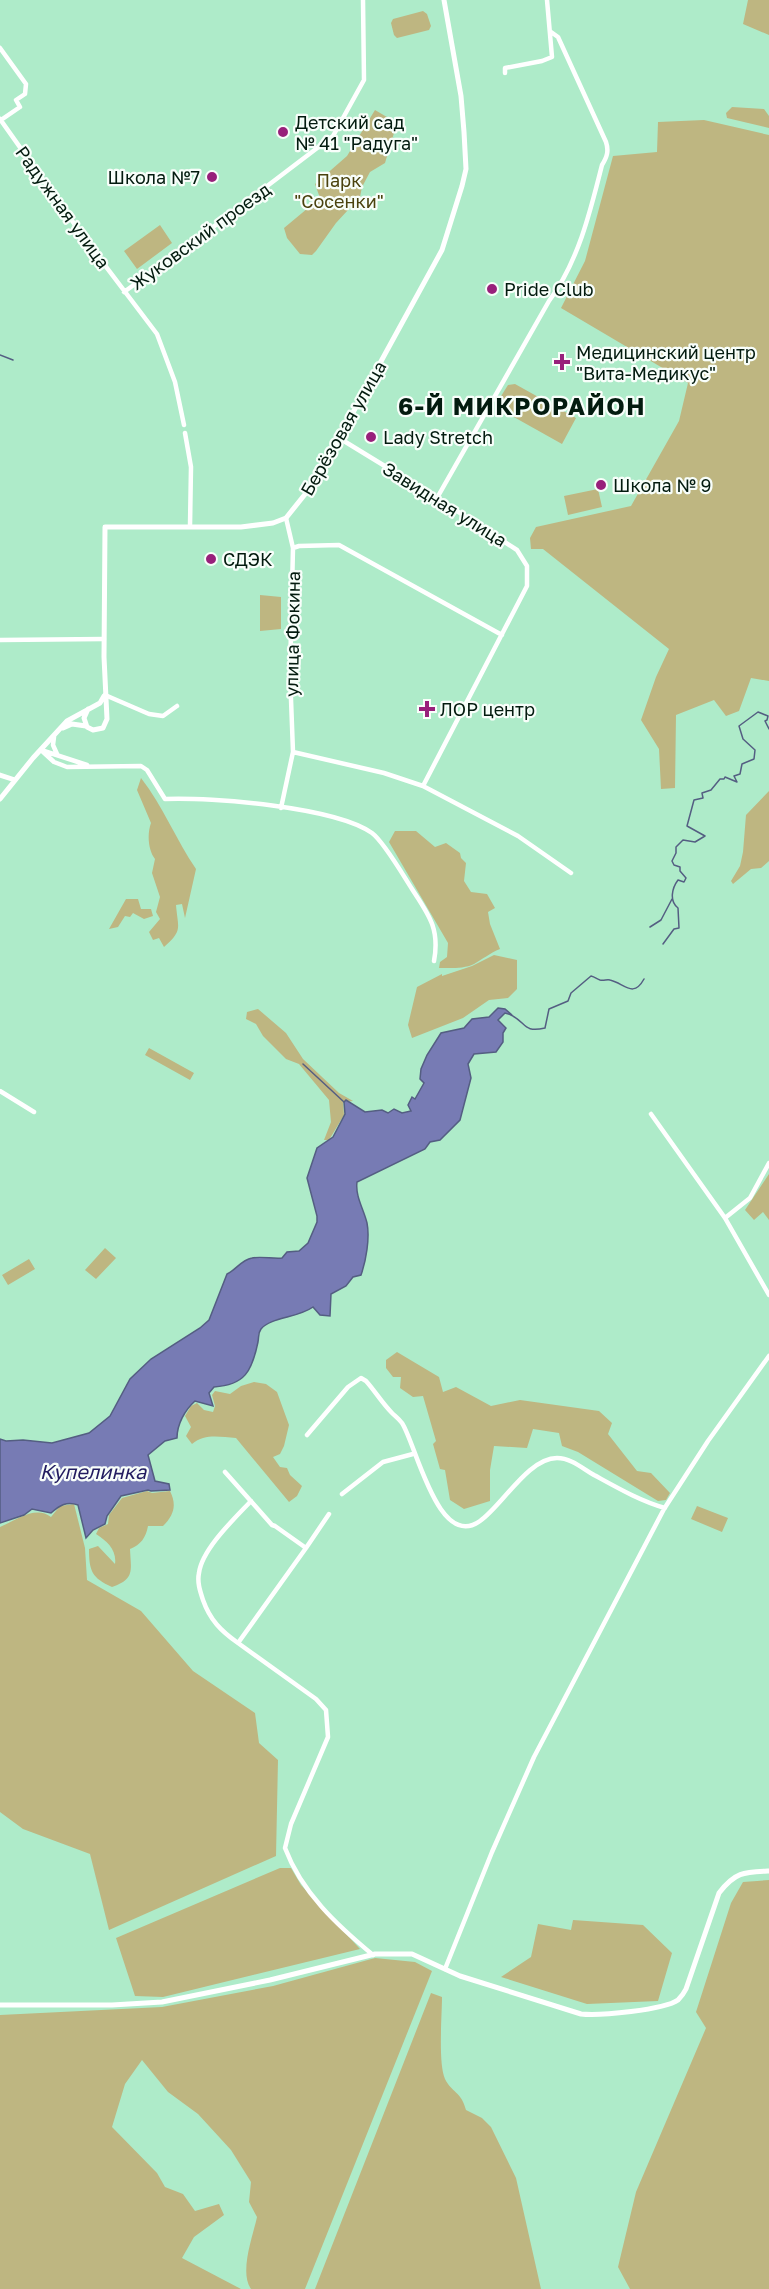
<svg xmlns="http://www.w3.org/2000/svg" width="769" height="2289" font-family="'Golos Text',sans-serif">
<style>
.green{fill:#beb681}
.water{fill:#777bb4;stroke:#545e82;stroke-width:1.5}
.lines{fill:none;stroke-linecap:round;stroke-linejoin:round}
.stream{stroke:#545e82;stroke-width:1.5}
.minor{stroke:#fff;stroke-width:4.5}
.tertiary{stroke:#fff;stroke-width:5}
.poi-dot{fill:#98207b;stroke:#f8fefa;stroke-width:2}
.labels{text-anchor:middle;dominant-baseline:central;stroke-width:4.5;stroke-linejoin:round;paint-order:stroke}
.poi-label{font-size:18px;fill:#031b0f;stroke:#f8fefa;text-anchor:start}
.park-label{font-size:18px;fill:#4a420e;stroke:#f8fefa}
.street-label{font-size:18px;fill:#031b0f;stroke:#f8fefa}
.water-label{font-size:20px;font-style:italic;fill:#221c60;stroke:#f8fefa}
.district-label{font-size:24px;font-weight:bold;letter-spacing:1.5px;fill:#031b0f;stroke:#f8fefa}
</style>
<rect width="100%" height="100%" fill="#aeebc9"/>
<path class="green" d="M748,0H769V35L743,24Z
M423,11L427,14L431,26L429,30L397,38L394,35L391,23L393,19Z
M732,107L764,109L769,116V128L727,118L726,113Z
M375,110L397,123L385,163L370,172L362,187L360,197L336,223L316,251L312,255L300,254L287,238L284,228L320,198L315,184L347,156Z
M704,120L769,135V681L751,678L739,711L726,716L714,700L676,715L675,788L661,789L659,749L641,720L656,677L669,649L543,549H531L530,538L536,527L631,506L679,421L688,383L561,308L585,261L613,156L657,152L658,122Z
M160,225L172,243L137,269L124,251Z
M515,384L576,418L562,444L498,408V401L508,385Z
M598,489L602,507L568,515L564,496Z
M260,595L281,597V629L260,631Z
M141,778C163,806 176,840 196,869L185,918L182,904L176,905C178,929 183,930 164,947L159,938L153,940L149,932L160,919L156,912L160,897L152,873L155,859C148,850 147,834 151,823L137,790Z
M769,791V861L761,868L751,869L733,884L731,881L740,866L743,852L746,815Z
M395,831H416L435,847L446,843L460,853L461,858L466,863L464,881L471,892L487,894L495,908L488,912L490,924L500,949C490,953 483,959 474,964C464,969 450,968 439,968L440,962L447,957L448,943L389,842Z
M126,899H138L141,909H151L153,916L144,919L133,913L130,917L125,916L118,927L109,929Z
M494,955L517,960V989L508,998L489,1000L463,1018L412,1038L408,1025L417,987L442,974V976L472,966Z
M258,1009L286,1033L303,1059L339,1093L353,1101L343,1102L344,1115L329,1140H324L331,1122L329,1100L299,1064L286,1059L263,1036L256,1024L246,1019L247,1012Z
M149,1048L194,1073L190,1080L145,1055Z
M769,1174V1220L763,1212L754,1220L745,1210Z
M105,1248L116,1258L96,1279L85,1270Z
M29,1259L35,1269L8,1285L2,1275Z
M397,1352L439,1377L443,1392L456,1387L491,1406L520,1400L599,1411L612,1423L608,1434L637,1471L651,1473L670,1493L666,1500L658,1501L578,1452L562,1446L559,1433L533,1429L527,1448L494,1446L490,1470V1501L464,1509L450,1500L445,1470L440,1469L433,1444L436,1441L423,1396L413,1397L400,1388L401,1377H393L386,1368V1360Z
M254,1382L266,1384L277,1392L289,1425L284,1446L280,1454L273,1457L280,1467L287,1468L290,1475L302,1486L297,1496L289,1502L236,1438C220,1437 205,1433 192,1444L186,1436L191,1427L185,1416L191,1406L197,1403L204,1410L213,1412L215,1406L212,1395L215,1391L230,1394L241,1386Z
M147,1491L152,1493L170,1491C177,1505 174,1515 163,1526H148C146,1537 141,1545 130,1549C131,1571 135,1579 112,1587C92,1578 89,1571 89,1549L98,1546L115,1564C117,1550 107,1541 96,1534L99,1528L108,1524L109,1515L122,1498Z
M74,1504L85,1548L87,1580L141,1611L193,1671L255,1713L259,1743L278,1760L276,1856L109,1930L90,1854L23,1829L0,1812V1527C16,1520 36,1505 51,1517L60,1506Z
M697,1506L728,1518L722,1532L691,1519Z
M280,1868H291L301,1885L360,1949L163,1997L135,1996L116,1938Z
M769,1880V2289H630L618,2267L636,2192L706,2028L696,2012L731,1903L743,1882Z
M573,1920L643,1925L672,1953L658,2001L587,2004L501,1977L531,1957L538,1924L571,1930Z
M375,1958L415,1962L432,1971L305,2289H251C239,2272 253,2236 257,2217L249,2202L251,2182L231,2150L198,2114L168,2092L142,2060L125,2084L112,2127L157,2173L165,2187L183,2194L195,2211L219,2204L224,2215L194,2237L182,2258L241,2289H0V2015L162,2007L273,1986Z
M431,1993L442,1997C442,2016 438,2063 445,2079C452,2093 461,2091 466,2110L482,2118L491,2127L516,2178L541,2289H315Z"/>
<path class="water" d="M498,1008L505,1009L512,1015L505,1013L498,1020L506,1028L503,1033V1042L496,1052L474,1054L468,1064L471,1078L460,1120L440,1140L430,1142L425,1149L357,1182C355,1196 364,1210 367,1223C370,1238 366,1261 361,1275L353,1277L346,1286L331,1294L330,1316L320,1315L313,1307C298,1318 271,1317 261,1329C258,1333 259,1336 258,1342C252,1371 245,1385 214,1387L209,1393L213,1406L195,1401C185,1410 177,1424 177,1438L165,1441L148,1455L155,1481L169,1484L170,1490L151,1491L148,1490L121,1496L107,1516L105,1524L93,1530L86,1538L78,1505C67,1501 60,1505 51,1513L32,1509L24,1515L0,1523V1439L6,1441L23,1440L52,1443L89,1433L110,1416L130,1379L151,1359L200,1328L209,1320L227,1274C236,1270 241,1260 252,1258C261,1256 273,1259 282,1258L287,1252L299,1251L308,1243L317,1222V1216L307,1178L317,1148L333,1137L345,1114L344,1102L346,1100L365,1112L382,1110L388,1113L394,1109L402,1113L411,1111L408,1105L412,1097L415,1099L424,1083L420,1079L421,1069L427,1055L441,1033L464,1028L472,1019L489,1017Z"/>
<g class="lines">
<path class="stream" d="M0,355L13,360
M650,927L661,920L672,899
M663,944L674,929L679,928L678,908C669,901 672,888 678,880L684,882L686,878L680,871V867L674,865L672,861L676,853V847L683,840L695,842L705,836L687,826L694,800L703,798L702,793L711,790L720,779H724L725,777L737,782L734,776L740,774L742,764L754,759L755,750L743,739L739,726L758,712L768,716L767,720L765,721L769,729
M511,1015C527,1023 523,1033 545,1028L549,1009L568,1001L571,993L591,976C595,977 597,979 600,980C604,981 607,979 610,980C624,983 633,999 644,979
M303,1064L344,1102"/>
<path class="minor" d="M0,48L26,84L25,94L16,100L20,107L1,120
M505,73V68L542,61L552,57L547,0
M0,119L85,239L157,334L175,382L184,425
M124,292L196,240L333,136L364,80L363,0
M185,433L191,467L190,526
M437,498L549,301C578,262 590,213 602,165C607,157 609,151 606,142L558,37L551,32
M293,548L299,546L339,545L502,635
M0,640L104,639
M105,695L149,714L163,716L177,706
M54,737L53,745L57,754
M41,750L54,762L67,767L141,766L147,770L165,799C212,797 335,807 372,833C384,842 403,875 412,889C429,915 440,929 434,961
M41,750L87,765
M293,752L384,773L423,786L527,586V566L517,550L437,498L339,438
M423,786L518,836L571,873
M281,808L293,752L290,673L293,548L286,518
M0,1091L34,1112
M651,1114L725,1218L769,1295
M725,1218L750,1198L769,1163
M307,1435L348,1387L361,1378L366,1381C375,1391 382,1403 392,1413C395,1416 399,1419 402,1423C416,1444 438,1551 480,1521C502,1506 528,1458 557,1458C571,1458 582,1468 594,1475C616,1487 640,1501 665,1508
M225,1472L272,1525L275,1526L306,1548L329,1514
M342,1494L383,1462L413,1454
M306,1548L238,1643L316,1699L326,1710L328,1737L291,1824L285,1848C302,1893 337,1925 373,1955
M238,1643C221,1631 210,1620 203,1600C200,1591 197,1582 199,1573C202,1549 235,1518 251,1501
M445,1969L492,1852L534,1757L664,1509L708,1441L769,1356"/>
<path class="tertiary" d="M88,709L84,718L87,727L93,730L103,728L107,719L104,657L105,527H241L273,523L286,518L306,493L339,438L442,250L462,186L466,169L464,132L461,96L444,0
M63,728L72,724L86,726
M0,775L15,780
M0,799L33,758L67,721L100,703L104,696
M0,2005H112L162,2002L270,1980L375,1954H412L460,1976L581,2014C599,2016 664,2010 678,2000C681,1997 684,1993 686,1989L719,1893C735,1872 744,1872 769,1871"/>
</g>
<g class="poi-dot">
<circle cx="283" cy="132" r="6"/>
<circle cx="212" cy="177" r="6"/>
<circle cx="492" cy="289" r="6"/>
<path d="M559 353h6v6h6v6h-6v6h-6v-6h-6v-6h6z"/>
<circle cx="371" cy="437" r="6"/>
<circle cx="601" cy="485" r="6"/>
<circle cx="211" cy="559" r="6"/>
<path d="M424 700h6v6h6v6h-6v6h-6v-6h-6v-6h6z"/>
</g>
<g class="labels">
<g class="poi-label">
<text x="295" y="122">Детский сад<tspan x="295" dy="21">№ 41 "Радуга"</tspan></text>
<text x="200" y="177" text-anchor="end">Школа №7</text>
<text x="504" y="289">Pride Club</text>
<text x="576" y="352">Медицинский центр<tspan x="576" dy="21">"Вита-Медикус"</tspan></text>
<text x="383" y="437">Lady Stretch</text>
<text x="613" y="485">Школа № 9</text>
<text x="223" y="559">СДЭК</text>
<text x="440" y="709">ЛОР центр</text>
</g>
<g class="park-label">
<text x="339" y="180">Парк<tspan x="339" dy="21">"Сосенки"</tspan></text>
</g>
<g class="street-label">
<text transform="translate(63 207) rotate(54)">Радужная улица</text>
<text transform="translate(200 236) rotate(-36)">Жуковский проезд</text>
<text transform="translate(343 428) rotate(-60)">Берёзовая улица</text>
<text transform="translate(445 504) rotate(32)">Завидная улица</text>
<text transform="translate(292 634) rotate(-89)">улица Фокина</text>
</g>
<g class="water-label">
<text x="93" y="1471">Купелинка</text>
</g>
<g class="district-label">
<text x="522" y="405">6-Й МИКРОРАЙОН</text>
</g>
</g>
</svg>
